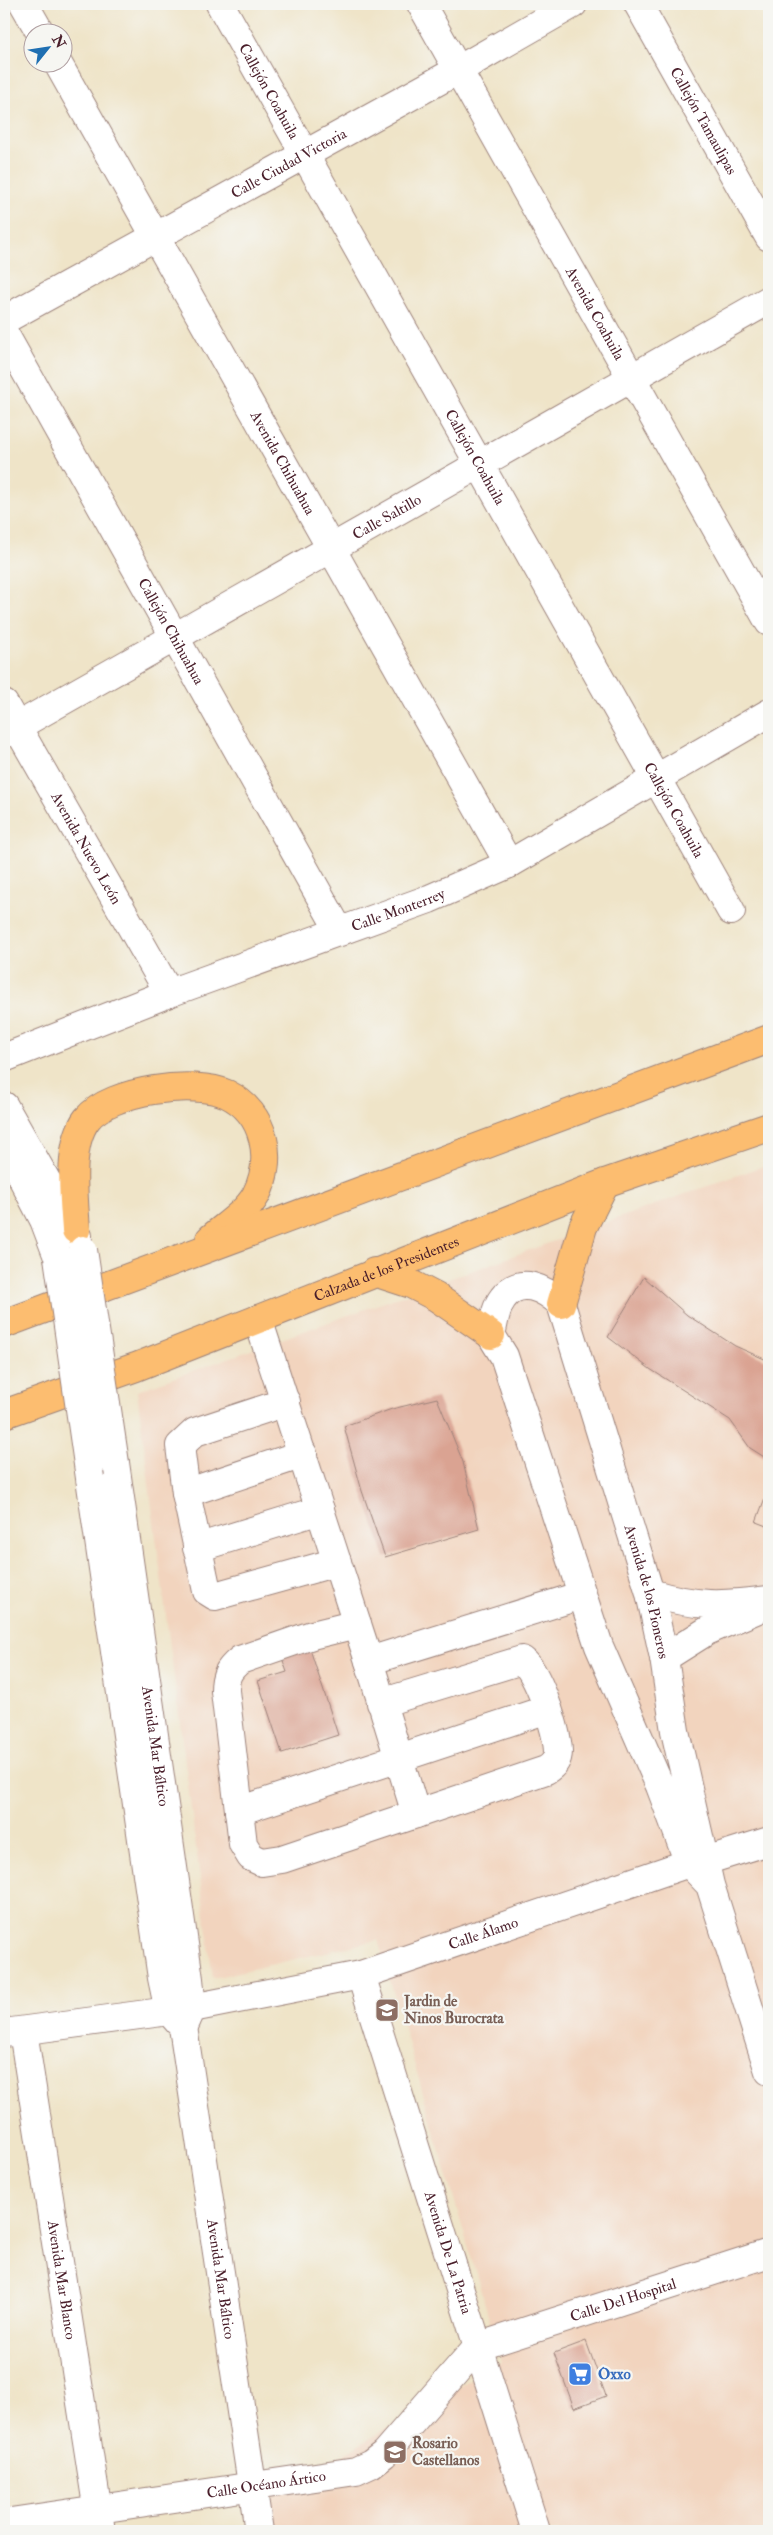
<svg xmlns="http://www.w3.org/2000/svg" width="773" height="2535" font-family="'IM FELL Double Pica',serif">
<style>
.built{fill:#f2d4be}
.building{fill:#daa392}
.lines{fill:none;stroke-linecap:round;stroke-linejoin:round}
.minor-casing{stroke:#9c827a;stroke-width:30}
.highway-casing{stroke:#9c827a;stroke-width:30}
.minor{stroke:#fff;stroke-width:28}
.highway{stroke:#fcbd6f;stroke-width:28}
.minor-bridge-casing{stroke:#9c827a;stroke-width:30;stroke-linecap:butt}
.minor-bridge{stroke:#fff;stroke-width:28}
.labels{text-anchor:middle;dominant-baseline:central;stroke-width:4.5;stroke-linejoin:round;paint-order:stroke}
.street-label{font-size:15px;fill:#4a1f2b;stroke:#f6f6f2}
.education-label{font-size:15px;font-weight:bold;fill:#785e54;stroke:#f6f6f2;text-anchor:start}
.shop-label{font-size:15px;font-weight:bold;fill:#366cbe;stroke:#f6f6f2;text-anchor:start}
</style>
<rect width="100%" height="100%" fill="#f6f6f2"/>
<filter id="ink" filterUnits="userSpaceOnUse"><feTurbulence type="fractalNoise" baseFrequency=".02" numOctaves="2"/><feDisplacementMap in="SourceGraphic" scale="10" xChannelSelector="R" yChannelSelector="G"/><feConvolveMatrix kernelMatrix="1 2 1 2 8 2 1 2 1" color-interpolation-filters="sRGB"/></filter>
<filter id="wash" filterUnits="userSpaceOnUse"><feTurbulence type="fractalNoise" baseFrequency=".0096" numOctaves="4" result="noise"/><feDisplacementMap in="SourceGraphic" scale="20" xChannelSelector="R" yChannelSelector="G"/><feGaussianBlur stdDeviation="1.12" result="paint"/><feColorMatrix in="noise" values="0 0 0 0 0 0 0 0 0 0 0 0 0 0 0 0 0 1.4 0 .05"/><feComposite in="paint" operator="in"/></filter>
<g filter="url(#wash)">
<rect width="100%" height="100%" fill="#efe4c8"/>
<path class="built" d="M769,1164V2531H268L264,2500L502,2362L378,1940L213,1978L137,1391Z"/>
<g id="blocks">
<path class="building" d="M644,1277L687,1315L735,1346L769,1361V1460L750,1448L730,1420L650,1369L608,1337Z
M437,1398L463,1462L479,1529L385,1557L362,1491L344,1426L392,1409Z
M769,1487V1527L756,1522Z
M308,1643L338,1735L282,1753L258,1681L287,1672L280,1652Z
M586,2341L606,2396L574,2408L554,2353Z"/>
</g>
</g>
<g filter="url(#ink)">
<use href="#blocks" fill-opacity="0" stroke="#9c827a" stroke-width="1"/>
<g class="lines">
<g class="minor-casing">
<g id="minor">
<path d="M24,4L40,32"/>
<path id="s1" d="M220,4L731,911"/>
<path id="s2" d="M421,4L769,622"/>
<path id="s3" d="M638,4L769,237"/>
<path id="s4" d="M57,62L509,864"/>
<path id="s5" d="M4,320L458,70L573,4"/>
<path id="s6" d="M4,333L340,932"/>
<path id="s7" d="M4,704L169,993"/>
<path id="s8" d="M4,734L769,300"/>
<path id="s9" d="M4,1058L169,993L429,899L509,864L769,713"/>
<path d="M4,1106L78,1236"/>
<path d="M4,1143L44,1220L58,1257"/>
<path d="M258,1319L369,1661L582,1595"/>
<path d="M286,1402L195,1432L180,1446L186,1493L207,1591L215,1596L337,1562"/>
<path id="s10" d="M115,1463L189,1979L192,2008L185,2024"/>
<path id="s11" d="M90,1478L162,1978L169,2011L183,2027L259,2531"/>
<path d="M186,1493L303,1454"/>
<path d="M197,1548L320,1510"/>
<path d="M650,1593C696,1607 722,1606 769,1600"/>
<path d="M357,1624L312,1635L240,1660C228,1670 225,1676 225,1691L243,1844L251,1857L262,1862L282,1859L416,1814"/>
<path d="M664,1658L707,1631L758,1609"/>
<path d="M369,1661L416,1814L546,1770C553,1766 558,1760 558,1751C557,1731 538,1671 522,1660L381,1703"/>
<path d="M239,1811L548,1709"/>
<path id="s12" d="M710,1885L689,1863L660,1786L599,1646L504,1356L491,1335C494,1323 495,1308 503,1298C520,1275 545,1289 561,1304L650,1593L664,1658L675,1731L710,1885L769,2071"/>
<path id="s13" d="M361,1975L536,2531"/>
<path id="s14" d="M23,2031L101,2531"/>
<path id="s15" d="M4,2033L192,2008L361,1975L689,1863L705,1861L769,1841"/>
<path id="s16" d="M4,2523L356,2471L371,2464L384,2454L477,2347L769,2253"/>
</g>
</g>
<g class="highway-casing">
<g id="highway">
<path d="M76,1230C74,1199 67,1145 87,1119C110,1090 195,1079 227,1094C266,1113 274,1160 256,1195C246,1213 225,1226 210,1239"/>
<path d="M374,1272L411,1284L436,1297L491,1335"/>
<path d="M561,1304L583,1227L605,1183"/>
<path d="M4,1324L769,1039"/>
<path id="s17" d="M4,1414L136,1367L605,1183L769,1127"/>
</g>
</g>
<use href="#minor" class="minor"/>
<use href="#highway" class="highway"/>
<g class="minor-bridge-casing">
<path id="minor-bridge" d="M83,1250L115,1463
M58,1257L90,1478"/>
</g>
<use href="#minor-bridge" class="minor-bridge"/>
</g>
</g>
<defs>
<g id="school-square" transform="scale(1.25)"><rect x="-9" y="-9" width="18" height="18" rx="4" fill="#8d6e63" stroke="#f6f6f2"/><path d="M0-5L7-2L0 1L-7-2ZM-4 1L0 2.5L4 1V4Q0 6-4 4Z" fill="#fff"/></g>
<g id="supermarket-square" transform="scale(1.25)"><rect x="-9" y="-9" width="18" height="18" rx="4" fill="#3f7fe0" stroke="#f6f6f2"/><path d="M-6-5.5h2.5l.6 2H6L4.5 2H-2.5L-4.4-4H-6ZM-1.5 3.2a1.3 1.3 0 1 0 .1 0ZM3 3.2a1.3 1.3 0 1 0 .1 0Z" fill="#fff"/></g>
</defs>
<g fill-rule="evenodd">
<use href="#school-square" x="387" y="2010"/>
<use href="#supermarket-square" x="580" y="2374"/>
<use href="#school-square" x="395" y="2452"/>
</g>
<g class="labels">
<g class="street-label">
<text stroke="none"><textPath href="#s1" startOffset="100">Callejón Coahuila</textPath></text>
<text stroke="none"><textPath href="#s3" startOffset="134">Callejón Tamaulipas</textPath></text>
<text stroke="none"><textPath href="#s5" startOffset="325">Calle Ciudad Victoria</textPath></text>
<text stroke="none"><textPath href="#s2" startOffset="355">Avenida Coahuila</textPath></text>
<text stroke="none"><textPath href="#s1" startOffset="520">Callejón Coahuila</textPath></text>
<text stroke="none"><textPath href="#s4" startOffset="460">Avenida Chihuahua</textPath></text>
<text stroke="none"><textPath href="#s8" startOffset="440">Calle Saltillo</textPath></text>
<text stroke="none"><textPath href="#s6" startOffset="342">Callejón Chihuahua</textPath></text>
<text stroke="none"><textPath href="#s1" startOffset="925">Callejón Coahuila</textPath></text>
<text stroke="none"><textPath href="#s7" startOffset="166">Avenida Nuevo León</textPath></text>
<text stroke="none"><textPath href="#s9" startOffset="421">Calle Monterrey</textPath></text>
<text stroke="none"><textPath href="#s17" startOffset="409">Calzada de los Presidentes</textPath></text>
<text stroke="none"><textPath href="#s12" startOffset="1002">Avenida de los Pioneros</textPath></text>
<text stroke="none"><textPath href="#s10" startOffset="286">Avenida Mar Báltico</textPath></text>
<text stroke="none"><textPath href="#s15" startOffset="491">Calle Álamo</textPath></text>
<text stroke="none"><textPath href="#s13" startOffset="291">Avenida De La Patria</textPath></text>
<text stroke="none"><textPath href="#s11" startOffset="815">Avenida Mar Báltico</textPath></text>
<text stroke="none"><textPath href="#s14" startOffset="252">Avenida Mar Blanco</textPath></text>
<text stroke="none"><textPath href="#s16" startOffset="684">Calle Del Hospital</textPath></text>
<text stroke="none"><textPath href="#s16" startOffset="265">Calle Océano Ártico</textPath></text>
</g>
<g class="education-label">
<text x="404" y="2001">Jardin de<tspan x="404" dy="17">Ninos Burocrata</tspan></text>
<text x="412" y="2443">Rosario<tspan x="412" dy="17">Castellanos</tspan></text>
</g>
<g class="shop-label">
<text x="598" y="2374">Oxxo</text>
</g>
</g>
<rect width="773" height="2535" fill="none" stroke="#f6f6f2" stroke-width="20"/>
<g transform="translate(48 48) rotate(60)"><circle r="24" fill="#f6f6f2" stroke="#b1a0a2"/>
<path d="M0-4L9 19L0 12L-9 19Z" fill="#1f6fb2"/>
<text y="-8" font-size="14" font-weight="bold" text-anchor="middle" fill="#4a1f2b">N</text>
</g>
</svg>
